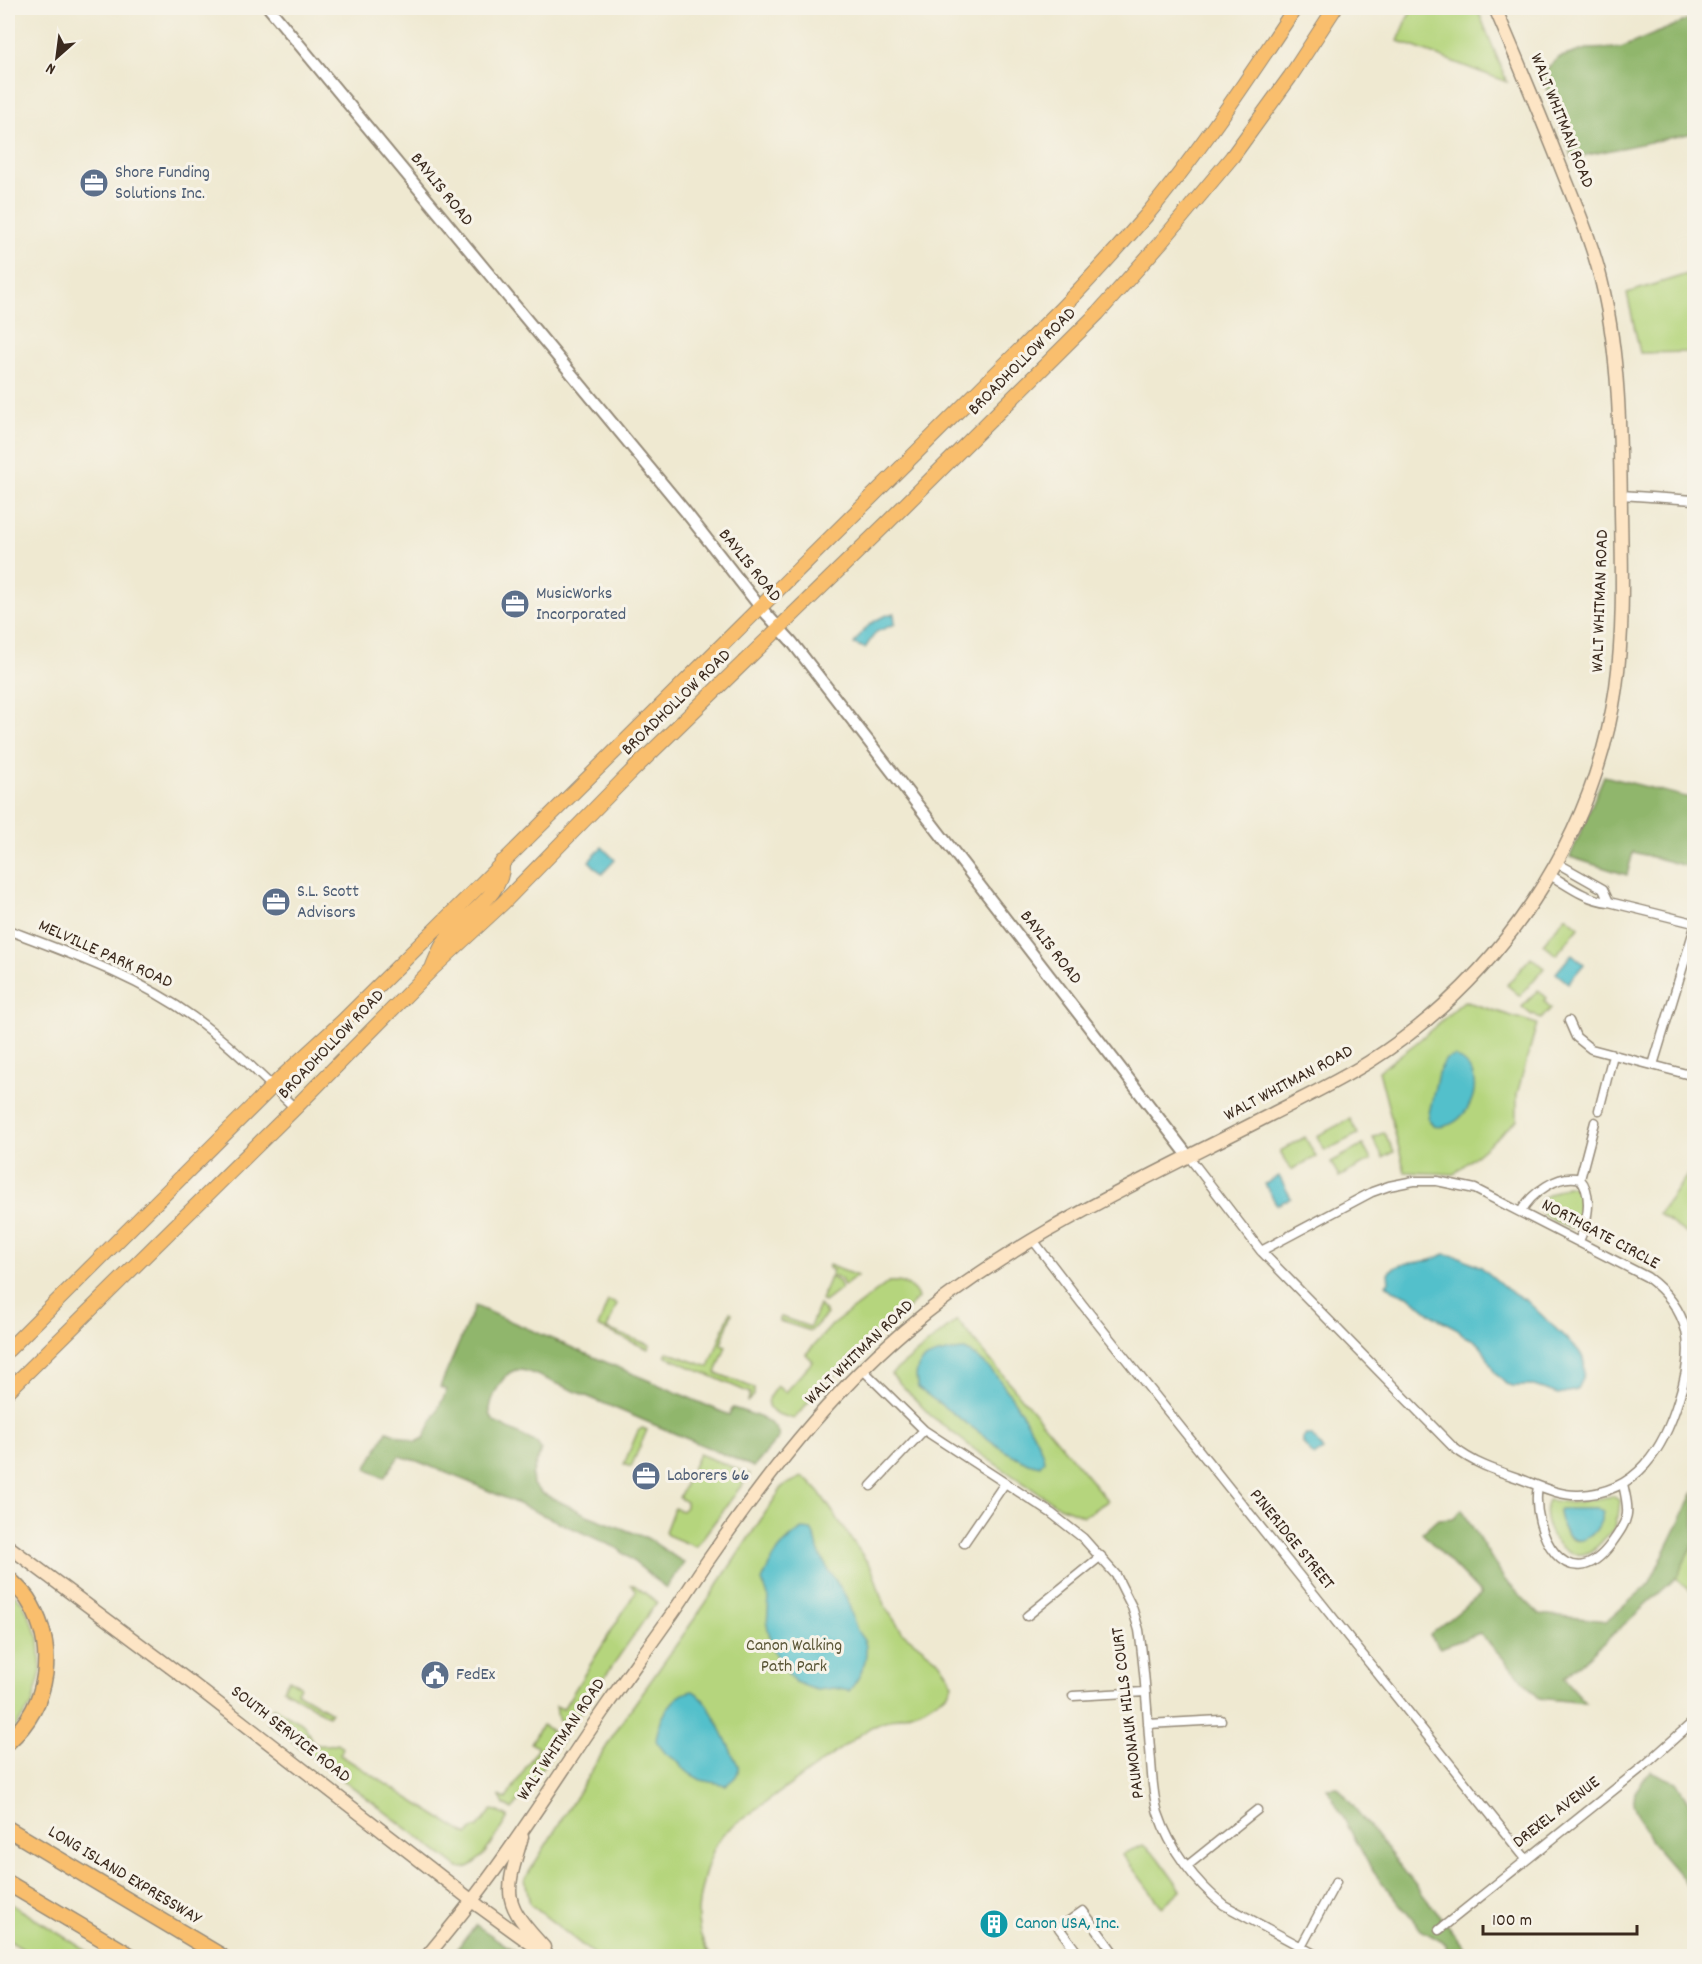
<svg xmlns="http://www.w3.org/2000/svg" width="1702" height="1964" font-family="Dekko,sans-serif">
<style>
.green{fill:#b5d57d;stroke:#78804e;stroke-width:1.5;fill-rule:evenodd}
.forest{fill:#90b66c;stroke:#667045;stroke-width:1.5}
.water{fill:#52c0cb;stroke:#467574;stroke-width:1.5}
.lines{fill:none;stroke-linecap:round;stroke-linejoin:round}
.minor-casing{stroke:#958a78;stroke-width:11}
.tertiary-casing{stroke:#958a78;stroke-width:14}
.secondary-casing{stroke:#958a78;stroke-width:15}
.primary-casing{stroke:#958a78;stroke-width:16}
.motorway-casing{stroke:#958a78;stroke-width:18}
.minor{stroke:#fff;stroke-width:8}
.tertiary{stroke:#fff;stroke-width:10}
.secondary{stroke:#fde5c5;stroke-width:12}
.primary{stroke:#f9be6d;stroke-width:14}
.motorway{stroke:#f9be6d;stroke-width:15}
.labels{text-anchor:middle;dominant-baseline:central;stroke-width:6;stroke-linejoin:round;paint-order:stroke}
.street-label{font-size:18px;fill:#3b2a1e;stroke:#f7f3e8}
.service-label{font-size:18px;fill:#4e5e75;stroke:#f7f3e8;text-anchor:start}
.park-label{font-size:18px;fill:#5a5536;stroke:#f7f3e8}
.culture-label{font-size:18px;fill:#0d838f;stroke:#f7f3e8;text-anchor:start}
</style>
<rect width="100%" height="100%" fill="#f7f3e8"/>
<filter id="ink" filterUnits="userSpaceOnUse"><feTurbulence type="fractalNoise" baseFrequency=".0167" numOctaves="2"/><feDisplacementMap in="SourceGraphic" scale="12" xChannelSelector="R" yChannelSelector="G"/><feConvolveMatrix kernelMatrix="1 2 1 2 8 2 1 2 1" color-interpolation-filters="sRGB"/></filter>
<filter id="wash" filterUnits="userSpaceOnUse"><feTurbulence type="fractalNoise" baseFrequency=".008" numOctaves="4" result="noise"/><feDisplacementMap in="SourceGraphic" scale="24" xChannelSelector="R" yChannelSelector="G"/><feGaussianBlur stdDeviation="1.35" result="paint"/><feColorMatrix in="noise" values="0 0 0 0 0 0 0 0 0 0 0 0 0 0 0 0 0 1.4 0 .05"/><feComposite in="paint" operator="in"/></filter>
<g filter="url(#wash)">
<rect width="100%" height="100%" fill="#efe9d1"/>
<path class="green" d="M1412,8H1477L1507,82L1398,41Z
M1694,272V349L1691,352L1640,353L1627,293Z
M1566,916L1579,927L1556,955L1543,944Z
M1531,957L1544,968L1520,996L1507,985Z
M1538,990L1547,998L1544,1001L1551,1008L1541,1019L1534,1014L1532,1015L1522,1007Z
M1464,1001L1537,1024L1517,1094V1120L1454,1174L1405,1172L1379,1071L1416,1043Z
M1350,1119L1358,1134L1325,1151L1317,1136Z
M1384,1132L1394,1152L1383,1158L1373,1138Z
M1305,1137L1316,1157L1291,1170L1280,1151Z
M1363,1145L1371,1160L1339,1177L1331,1162Z
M1694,1166V1239L1659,1214Z
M1567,1186L1575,1187C1582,1195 1582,1217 1576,1226L1572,1228C1562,1226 1529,1212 1541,1200C1548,1194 1559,1190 1567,1186Z
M829,1265L857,1276L844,1286L841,1279L831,1275L833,1270L828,1268Z
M830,1277L838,1281L841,1289L824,1302L821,1300Z
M889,1282C901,1281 915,1286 918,1298C906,1313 890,1323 876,1335C847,1361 819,1389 794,1419L774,1413L768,1406L769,1397L777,1386L785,1392L813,1361L806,1354L832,1325Z
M608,1301L617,1304L607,1329L650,1345L648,1349L598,1327Z
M819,1305L827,1314L811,1331L779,1321L781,1317L810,1327Z
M730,1312L732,1313L721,1344L726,1346L716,1373L754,1388V1395L748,1401L750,1393L665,1356L667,1352L709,1367Z
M957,1320L1108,1501L1084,1516L1055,1504L979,1453L930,1415L891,1374Z
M642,1428L647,1430L631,1467L624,1464L638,1431Z
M699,1454L750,1474L696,1547L667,1535L665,1532L674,1508L682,1511L686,1507V1502L679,1498Z
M802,1477L811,1483L819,1492L872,1569L884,1605L903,1633L939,1661L950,1677L952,1685L948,1693L924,1708L871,1727L737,1823C732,1827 726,1831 722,1835C708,1854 697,1898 698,1921C699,1933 704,1947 711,1956H596L530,1904L525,1879L621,1723L705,1604L783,1486Z
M1613,1496L1620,1501L1618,1517H1616C1615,1519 1616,1521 1616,1524C1615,1529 1608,1535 1604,1539C1569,1583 1536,1522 1548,1500L1572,1503ZM1597,1509L1601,1510C1599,1516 1598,1524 1595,1529C1595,1530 1589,1535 1588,1536C1570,1551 1560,1526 1559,1511Z
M1694,1540V1594L1676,1578Z
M631,1585H634L657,1602L569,1728L558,1719L556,1706L563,1709L636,1591Z
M8,1588L23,1603L39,1638L41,1672L32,1705L8,1736Z
M289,1679L300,1686L297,1692L331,1712L328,1716L283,1689Z
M273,1707L305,1725C312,1747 316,1748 338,1743L343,1748L340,1755L467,1835L472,1829L478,1827L492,1810L497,1811L508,1817C498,1832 479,1872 459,1868L268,1723V1717Z
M542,1725L563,1738L512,1810L504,1805L500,1796L506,1799L538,1748L531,1743Z
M1143,1845L1157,1857L1181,1890L1162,1907L1122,1854Z
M8,1902L95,1956H34L8,1940Z"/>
<path class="forest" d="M1694,10V133L1573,158L1541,74L1558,58L1587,49L1621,48L1690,19Z
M1604,776L1694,799V868L1633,852L1627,875L1570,857Z
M475,1306L729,1415L733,1408C748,1413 777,1419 779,1437L754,1467L532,1373C526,1371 519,1368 513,1371C502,1375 492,1397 490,1408C489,1413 491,1417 494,1422L537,1443L541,1450L532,1475L533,1485L542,1493L587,1515L647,1538L684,1563L666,1588L617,1548L469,1482L417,1461L399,1456L384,1478L366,1469L387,1431L416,1442L424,1438L447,1390L440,1387Z
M1694,1492V1542L1676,1578L1564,1678L1586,1703L1539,1698L1480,1633L1440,1648L1430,1635L1481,1594L1422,1533L1438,1519L1453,1518L1462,1510L1504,1579L1539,1614L1607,1621L1649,1584Z
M1650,1771L1676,1782L1694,1811V1897L1681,1876L1651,1841L1633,1805L1635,1792Z
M1338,1787L1461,1943L1469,1956H1447L1446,1944L1421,1930L1372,1870L1327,1788Z
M476,1925L522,1956H451Z"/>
<path class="water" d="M894,613L895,624L876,632L865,648L854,644C864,627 875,618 894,613Z
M602,847L615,860L602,874L589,861Z
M1572,954L1584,964L1568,983L1556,973Z
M1455,1056C1462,1061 1468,1065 1472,1073C1482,1097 1459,1132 1433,1126L1428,1118L1438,1073L1446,1059Z
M1279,1176L1291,1198L1277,1205L1265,1184Z
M1445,1254L1460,1257L1481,1267L1508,1290L1527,1301L1578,1350C1588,1362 1585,1378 1577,1390L1558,1394L1534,1386H1512L1506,1384L1495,1373L1483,1349L1474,1340L1464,1336L1458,1329L1435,1317L1410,1297L1393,1290L1386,1284L1389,1282L1388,1273C1396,1262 1418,1263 1431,1260C1435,1259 1440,1256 1445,1254Z
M965,1350C975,1355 983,1362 991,1370C1006,1386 1041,1440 1044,1460L1040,1466L1028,1463L1005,1451L918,1388C908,1355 940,1352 965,1350Z
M1306,1435L1312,1436L1323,1450L1314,1457L1303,1443V1438Z
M1560,1509H1597L1603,1511C1600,1542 1564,1557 1559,1511Z
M803,1529L811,1530C817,1538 816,1544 819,1552C825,1568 838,1582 846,1597C851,1608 853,1623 858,1632C862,1639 866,1640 866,1648C867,1664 858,1680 849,1691L834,1688L816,1690L795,1682L782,1666L772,1646L767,1625L769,1598L762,1581C771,1559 782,1541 803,1529Z
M693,1691C711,1700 727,1745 738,1765C740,1775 734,1779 726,1785L701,1780L690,1774L682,1767L679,1762L666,1754L656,1741C658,1721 671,1694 693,1691Z"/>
</g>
<g filter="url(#ink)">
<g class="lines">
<g class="minor-casing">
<path id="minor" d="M1621,495L1694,500
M1557,863L1603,889L1609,902
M1550,875C1569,886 1586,900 1609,902L1694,923
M8,930C71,954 138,977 193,1017C230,1044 262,1077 295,1108
M1569,1021L1576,1037L1591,1049L1694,1076
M1653,1065L1694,930
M1599,1110L1613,1055
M1189,1157L1261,1251L1453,1447C1473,1463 1494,1470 1518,1478C1538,1485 1558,1496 1579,1495C1638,1493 1664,1448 1679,1398C1686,1377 1691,1354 1686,1331C1680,1308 1666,1291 1647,1277L1475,1189L1437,1181H1414L1389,1186L1372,1192L1261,1251
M1580,1179L1595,1122
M1521,1212C1531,1193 1559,1173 1580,1179C1594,1195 1587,1224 1579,1241
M1033,1240L1082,1304L1526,1859
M863,1370L924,1430L1051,1513L1083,1538L1116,1575L1132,1607L1139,1630C1145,1670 1147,1710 1150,1749C1152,1770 1152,1793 1158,1813C1170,1849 1195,1882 1224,1905L1318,1956
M871,1486L924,1430
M1538,1486C1530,1531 1568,1602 1611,1544C1630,1518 1630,1514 1623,1484
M964,1543L1005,1483
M1027,1616L1101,1556
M1073,1696L1145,1692
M1148,1724L1221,1720
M1187,1866L1257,1810
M1439,1930L1645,1765L1694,1721
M1301,1947L1336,1882
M1080,1956L1059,1928L1083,1911L1116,1956"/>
</g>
<g class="tertiary-casing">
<path id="tertiary" d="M269,8L685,511L760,607L792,642L1189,1157"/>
</g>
<g class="secondary-casing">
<path id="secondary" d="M8,1546L193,1684L480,1907L548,1956
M522,1837C505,1895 501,1901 544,1947
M427,1956C448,1931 469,1905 489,1878C531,1821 568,1761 609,1702C628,1675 648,1648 667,1621C682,1601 695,1579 709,1559C766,1477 828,1396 904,1331C1012,1238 1144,1180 1270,1115C1303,1098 1337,1082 1369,1062C1500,979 1594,840 1616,687C1624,629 1622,570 1621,512C1620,436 1620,361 1603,288C1594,247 1577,208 1562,170C1540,115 1518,61 1495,8"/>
</g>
<g class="primary-casing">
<path id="primary" d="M433,966C438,954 442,943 451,933C469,912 505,893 502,862
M8,1350L282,1077L342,1022L1061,309C1090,279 1118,248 1145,217C1200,151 1248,79 1295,8
M8,1391L295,1108L433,968L503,903L630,773L887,523L1098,313L1162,241L1232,157L1290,77L1335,8"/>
</g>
<g class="motorway-casing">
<path id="motorway" d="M8,1578C14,1584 22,1591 27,1598C58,1646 50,1704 8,1742
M8,1829L221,1956
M8,1883L131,1956"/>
</g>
<use href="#minor" class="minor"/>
<use href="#tertiary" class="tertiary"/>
<use href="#secondary" class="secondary"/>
<use href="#primary" class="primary"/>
<use href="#motorway" class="motorway"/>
</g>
</g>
<defs>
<g id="office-disc" transform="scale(1.5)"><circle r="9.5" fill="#5c6f8a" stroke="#f7f3e8"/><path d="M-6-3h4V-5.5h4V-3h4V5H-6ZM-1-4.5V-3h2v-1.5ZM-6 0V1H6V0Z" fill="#fff"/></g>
<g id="civic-disc" transform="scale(1.5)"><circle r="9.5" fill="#5c6f8a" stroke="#f7f3e8"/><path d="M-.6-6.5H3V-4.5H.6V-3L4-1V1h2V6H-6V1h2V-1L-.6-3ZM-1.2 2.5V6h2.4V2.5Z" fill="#fff"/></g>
<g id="building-disc" transform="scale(1.5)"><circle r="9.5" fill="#0f9aa8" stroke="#f7f3e8"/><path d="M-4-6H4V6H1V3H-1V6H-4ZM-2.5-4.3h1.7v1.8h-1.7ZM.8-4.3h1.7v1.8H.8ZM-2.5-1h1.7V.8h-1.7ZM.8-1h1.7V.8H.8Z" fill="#fff"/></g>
</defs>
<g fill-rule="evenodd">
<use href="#office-disc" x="94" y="183"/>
<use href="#office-disc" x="515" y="604"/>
<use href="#office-disc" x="276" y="902"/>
<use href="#office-disc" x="646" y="1476"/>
<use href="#civic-disc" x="435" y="1675"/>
<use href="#building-disc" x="994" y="1924"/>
</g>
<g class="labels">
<g class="street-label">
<text transform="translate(1561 121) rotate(68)">WALT WHITMAN ROAD</text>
<text transform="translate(441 190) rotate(51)">BAYLIS ROAD</text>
<text transform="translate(1023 362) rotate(-45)">BROADHOLLOW ROAD</text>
<text transform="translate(749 566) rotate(51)">BAYLIS ROAD</text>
<text transform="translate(1601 601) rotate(-88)">WALT WHITMAN ROAD</text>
<text transform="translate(677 703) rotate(-44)">BROADHOLLOW ROAD</text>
<text transform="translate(1050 948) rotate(52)">BAYLIS ROAD</text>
<text transform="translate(105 955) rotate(24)">MELVILLE PARK ROAD</text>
<text transform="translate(332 1045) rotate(-46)">BROADHOLLOW ROAD</text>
<text transform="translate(1289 1084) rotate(-28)">WALT WHITMAN ROAD</text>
<text transform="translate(1600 1235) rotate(28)">NORTHGATE CIRCLE</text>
<text transform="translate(860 1353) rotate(-44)">WALT WHITMAN ROAD</text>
<text transform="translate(1291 1540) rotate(51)">PINERIDGE STREET</text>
<text transform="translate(1129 1713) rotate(-97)">PAUMONAUK HILLS COURT</text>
<text transform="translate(290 1735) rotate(38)">SOUTH SERVICE ROAD</text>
<text transform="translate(562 1740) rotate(-56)">WALT WHITMAN ROAD</text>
<text transform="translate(1557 1813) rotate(-38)">DREXEL AVENUE</text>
<text transform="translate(124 1876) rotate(31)">LONG ISLAND EXPRESSWAY</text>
</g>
<g class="service-label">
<text x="115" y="173">Shore Funding<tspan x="115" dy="21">Solutions Inc.</tspan></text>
<text x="536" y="594">MusicWorks<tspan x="536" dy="21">Incorporated</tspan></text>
<text x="297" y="892">S.L. Scott<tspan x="297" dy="21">Advisors</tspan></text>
<text x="667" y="1476">Laborers 66</text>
<text x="456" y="1675">FedEx</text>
</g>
<g class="park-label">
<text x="794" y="1646">Canon Walking<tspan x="794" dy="21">Path Park</tspan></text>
</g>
<g class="culture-label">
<text x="1015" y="1924">Canon USA, Inc.</text>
</g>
</g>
<rect width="1702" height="1964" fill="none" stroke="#f7f3e8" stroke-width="30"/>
<g transform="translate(57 57) rotate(208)" stroke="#f7f3e8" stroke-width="4.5" paint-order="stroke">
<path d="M0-4.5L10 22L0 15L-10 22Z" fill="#3b2a1e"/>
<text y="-9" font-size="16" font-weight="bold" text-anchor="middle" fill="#3b2a1e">N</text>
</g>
<path d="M1483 1925v9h154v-9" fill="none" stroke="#3b2a1e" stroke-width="3"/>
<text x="1492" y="1925" font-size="18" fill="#3b2a1e" stroke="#f7f3e8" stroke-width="4.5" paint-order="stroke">100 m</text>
</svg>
